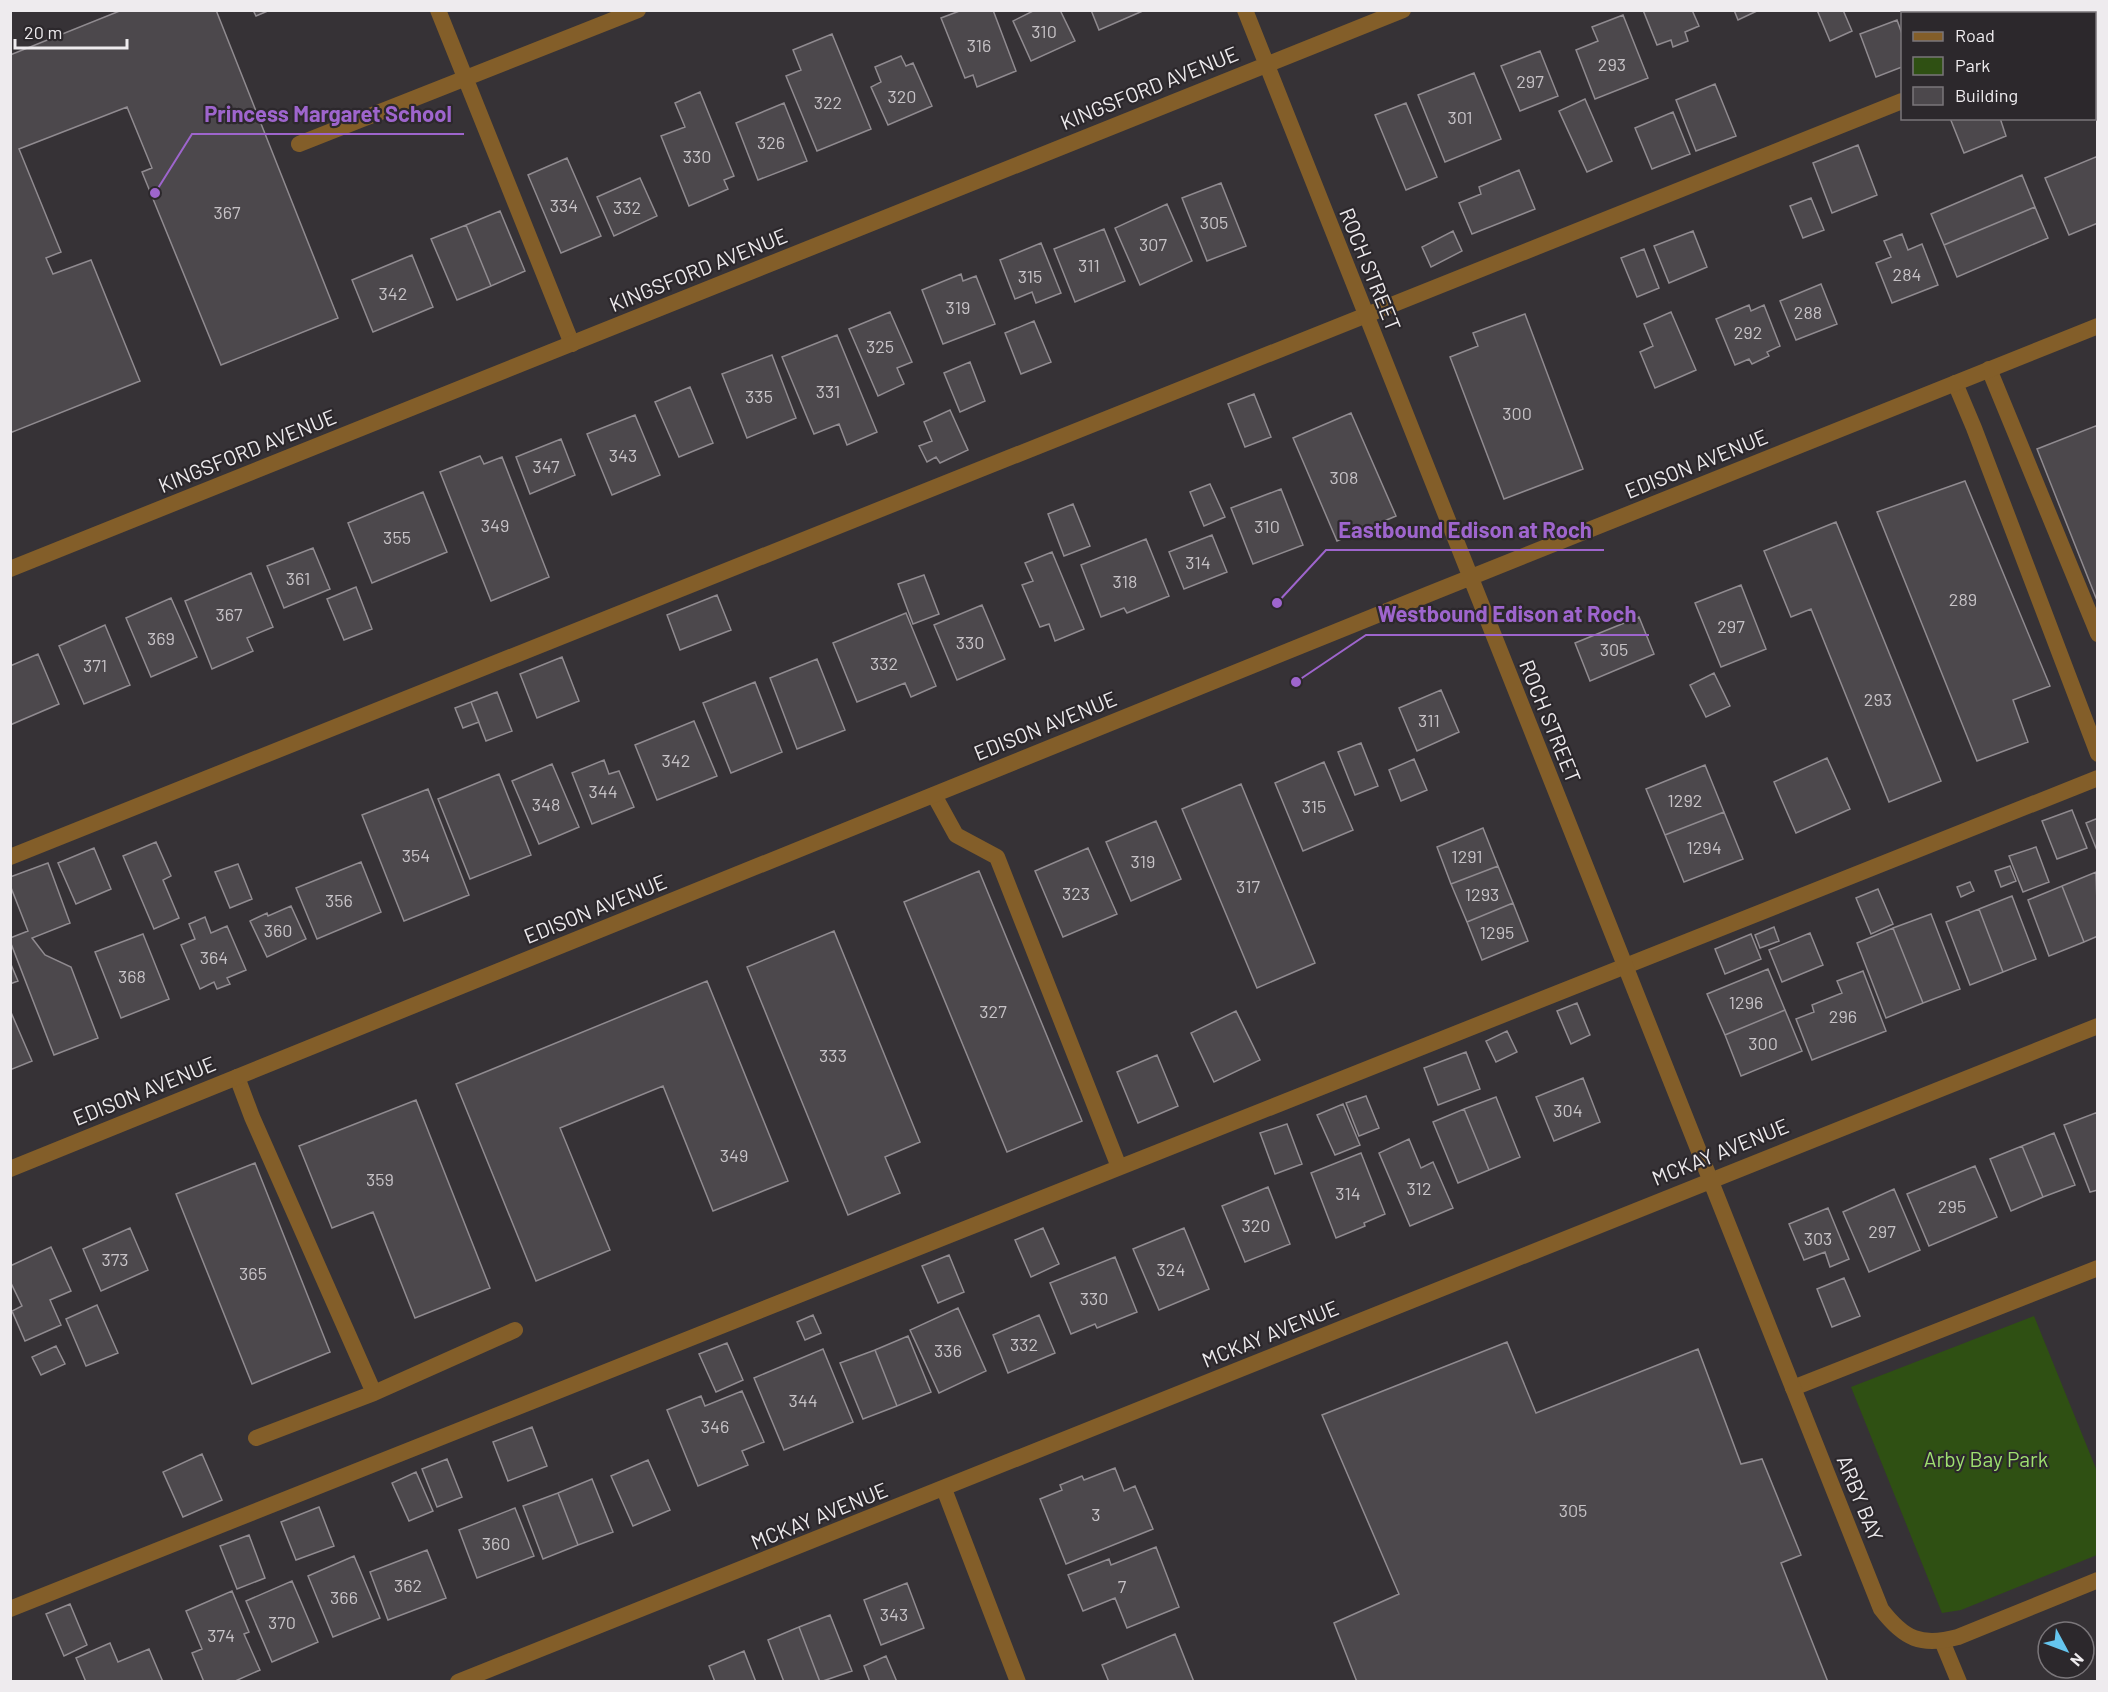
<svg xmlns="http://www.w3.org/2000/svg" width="2108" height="1692" font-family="Barlow,sans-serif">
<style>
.green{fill:#2f5013}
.building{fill:#4c484c;stroke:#908b90;stroke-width:1.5}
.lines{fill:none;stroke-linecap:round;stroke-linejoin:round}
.service{stroke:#835e29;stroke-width:16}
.minor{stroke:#835e29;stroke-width:16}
.labels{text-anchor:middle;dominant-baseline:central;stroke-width:4.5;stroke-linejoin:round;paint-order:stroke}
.number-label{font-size:18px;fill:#c6c2c6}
.street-label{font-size:21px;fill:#eeebee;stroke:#2c282c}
.park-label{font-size:21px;fill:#9edf70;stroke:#2c282c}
.leader{fill:none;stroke:#9e65cd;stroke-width:2}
.callout-dot{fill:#9e65cd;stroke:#2c282c;stroke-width:2}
.callout-label{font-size:22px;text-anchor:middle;font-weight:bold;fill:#9e65cd;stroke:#2c282c;stroke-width:4.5;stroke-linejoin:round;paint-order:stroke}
</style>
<rect width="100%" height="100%" fill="#363236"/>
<path class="green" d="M2034,1316L2097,1471V1555L1961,1610L1942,1613L1851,1387Z"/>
<path class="building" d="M122,10H216L338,318L221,365L142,172L152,168L127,107L19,149L61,252L46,258L53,274L91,260L140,381L10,433V55Z
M253,10H270L256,16Z
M962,10H993L1016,71L977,87L973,75L965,78L941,18Z
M1035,10H1060L1075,41L1031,61L1013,21Z
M1091,10H1145L1099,30Z
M1643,10H1692L1699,26L1685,32L1688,41L1673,47L1671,40L1657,45Z
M1734,10H1759L1738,20Z
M1817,10H1843L1852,31L1830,41Z
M1623,15L1648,78L1595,99L1576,50L1598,41L1592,27Z
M1897,20L1902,34V67L1876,77L1860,34Z
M832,34L871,129L817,151L786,76L801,70L793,50Z
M1540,51L1558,96L1520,111L1501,66Z
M901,56L906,66L913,63L932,106L888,125L871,87L881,82L875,67Z
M1474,73L1501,139L1445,162L1418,95Z
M1715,84L1736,136L1696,151L1676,100Z
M700,92L734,176L724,180L728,189L689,206L661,136L685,127L675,103Z
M1585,99L1612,161L1587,172L1559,111Z
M784,103L807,161L758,180L736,123Z
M1406,103L1437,177L1406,190L1375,115Z
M1673,112L1690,154L1652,169L1635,128Z
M1950,118H2000L2006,136L1964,153Z
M1858,145L1877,195L1832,213L1813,163Z
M2098,156V223L2069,235L2045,178Z
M567,158L601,236L561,253L528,175Z
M1519,170L1535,209L1472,234L1459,203L1481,194L1479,187Z
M2022,175L2035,207L1944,245L1931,214Z
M640,178L657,216L614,236L597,197Z
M1221,183L1246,246L1207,261L1182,198Z
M1811,198L1824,230L1803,238L1790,206Z
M1167,204L1192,261L1140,285L1115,228Z
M2035,207L2048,238L1957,277L1944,245Z
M500,211L525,271L491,286L466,225Z
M466,225L491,286L457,300L431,239Z
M1104,229L1125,281L1075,302L1054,249Z
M1453,231L1462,251L1431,267L1422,247Z
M1693,231L1707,267L1669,283L1654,246Z
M1902,234L1908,250L1922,244L1938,285L1892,303L1876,263L1891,257L1884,241Z
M1041,243L1061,293L1036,303L1032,292L1015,299L1000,260Z
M1644,249L1659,288L1637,297L1621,258Z
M412,255L433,307L373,332L352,280Z
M961,274L963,281L976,276L995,324L943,344L922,290Z
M1821,284L1837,324L1796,340L1780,301Z
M1749,305L1751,311L1764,305L1780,346L1767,352L1769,356L1752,364L1749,359L1735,365L1716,319Z
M890,312L912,362L897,368L904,384L878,396L849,329Z
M1671,312L1696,370L1655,388L1640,352L1653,346L1644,324Z
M1525,314L1583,469L1504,499L1450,357L1478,346L1473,333Z
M1034,321L1051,362L1021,374L1005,333Z
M837,335L877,432L847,445L839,424L814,434L782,357Z
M772,355L796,418L747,438L722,374Z
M970,362L985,401L960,412L944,373Z
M690,387L713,443L679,457L655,402Z
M1254,394L1271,437L1245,447L1228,404Z
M950,410L968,450L940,463L936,457L927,462L919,446L932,441L924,422Z
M1351,413L1396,516L1337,541L1293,438Z
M635,415L660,475L612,495L587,434Z
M2098,425V603L2037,449Z
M561,439L575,475L530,494L516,457Z
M480,456L484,464L502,457L549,577L491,601L440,472Z
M1965,481L2050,686L2013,700L2028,742L1977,761L1877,512Z
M1210,484L1225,517L1204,526L1190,492Z
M1281,489L1303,545L1253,564L1231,508Z
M423,492L447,552L372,583L348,523Z
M1073,504L1090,546L1064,556L1048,514Z
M1836,522L1941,781L1889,802L1811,609L1791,617L1764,551Z
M1212,535L1227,572L1184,589L1169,552Z
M1146,539L1169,596L1127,613L1124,608L1101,617L1081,565Z
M313,548L330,589L284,608L267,566Z
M1052,552L1084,629L1055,641L1049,624L1040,627L1022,585L1033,581L1025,563Z
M251,573L273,627L247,638L253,651L212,669L185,601Z
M924,575L939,614L913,624L898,584Z
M1741,585L1766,649L1721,667L1695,603Z
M356,587L372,629L344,640L327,599Z
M717,595L731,630L680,650L667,615Z
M171,598L197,657L151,677L126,618Z
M982,605L1005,659L957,680L934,625Z
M906,613L936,686L911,697L905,683L857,702L833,643Z
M1639,617L1654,654L1590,681L1575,643Z
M105,625L130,685L84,704L59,646Z
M38,654L59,704L10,725V666Z
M562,657L579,701L537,718L520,674Z
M817,659L845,730L797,749L770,678Z
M1714,673L1730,706L1706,717L1690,685Z
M755,682L782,752L731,773L703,703Z
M1441,690L1459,732L1417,751L1399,708Z
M497,692L512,731L486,741L471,702Z
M471,702L479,722L463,728L455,708Z
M694,721L717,776L657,800L635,745Z
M1361,743L1378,786L1355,795L1338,752Z
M1827,758L1850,809L1796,833L1774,782Z
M1414,759L1427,790L1401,801L1389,770Z
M604,760L609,774L619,771L634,807L592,824L572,773Z
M1324,762L1353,830L1303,851L1275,783Z
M552,764L579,827L539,844L512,781Z
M1705,765L1724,812L1665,835L1646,789Z
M499,774L531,855L470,879L438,799Z
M1241,784L1315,963L1257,988L1182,809Z
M428,789L469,895L404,921L362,815Z
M2072,810L2087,848L2057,859L2042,821Z
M1724,812L1743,859L1684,882L1665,835Z
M2098,818V853L2086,823Z
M1156,821L1181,879L1131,901L1106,842Z
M1483,828L1498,866L1451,884L1437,847Z
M156,842L171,876L163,880L179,918L154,929L123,856Z
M2036,847L2049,882L2023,892L2009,856Z
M94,848L111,889L76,904L58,863Z
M1088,848L1117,914L1063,937L1035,871Z
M361,862L381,912L317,939L296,888Z
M48,863L70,923L32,938L45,955L71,967L98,1038L54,1055L10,941V938L28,931L10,885V877Z
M238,864L252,899L230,908L215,872Z
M1498,866L1513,903L1467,922L1451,884Z
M2010,866L2016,881L2001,887L1995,871Z
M979,871L1082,1121L1007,1152L904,902Z
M2096,872L2098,936L2084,942L2062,886Z
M1970,882L1974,891L1961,897L1957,887Z
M2062,886L2084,942L2049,956L2028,900Z
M1878,889L1893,924L1871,934L1856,898Z
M2012,896L2036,959L2003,972L1979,909Z
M1513,903L1528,941L1482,960L1467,922Z
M291,906L306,939L267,957L250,921L267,913L268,916Z
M1979,909L2003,972L1970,985L1946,922Z
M1931,914L1960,989L1923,1003L1893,928Z
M205,917L211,933L227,926L246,970L227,978L230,984L217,989L214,982L200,989L181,945L195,939L189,924Z
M1774,927L1779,941L1760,948L1755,935Z
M1893,928L1923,1003L1886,1018L1857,943Z
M834,931L920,1142L885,1157L900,1193L848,1215L747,967Z
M1810,933L1823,965L1782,982L1769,950Z
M143,934L169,999L121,1018L95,952Z
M1751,934L1761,959L1725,974L1715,949Z
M10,962L18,981L10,984Z
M1768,969L1785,1010L1725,1035L1707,994Z
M1863,971L1886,1031L1812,1060L1796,1019L1814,1012L1812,1005L1842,993L1837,981Z
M707,981L788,1181L713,1211L663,1086L560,1128L610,1250L536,1281L456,1084Z
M1577,1003L1590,1035L1571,1044L1557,1011Z
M10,1010L32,1061L10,1070Z
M1785,1010L1802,1051L1741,1076L1725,1035Z
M1236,1011L1260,1060L1214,1082L1191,1033Z
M1507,1031L1517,1052L1496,1062L1486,1041Z
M1466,1052L1480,1089L1438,1105L1424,1068Z
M1157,1055L1178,1106L1138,1123L1117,1072Z
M1583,1078L1600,1122L1554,1141L1536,1097Z
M1366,1096L1379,1128L1359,1136L1346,1103Z
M1496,1097L1520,1157L1489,1170L1464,1109Z
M416,1100L490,1288L415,1318L373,1212L332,1228L299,1146Z
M1343,1104L1360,1145L1335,1155L1317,1115Z
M1464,1109L1489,1170L1458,1183L1433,1122Z
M2098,1112V1190L2090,1192L2064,1125Z
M1287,1124L1302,1164L1275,1174L1260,1133Z
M2054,1133L2075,1185L2043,1197L2022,1146Z
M1409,1139L1421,1168L1433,1162L1453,1208L1410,1226L1379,1153Z
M2022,1146L2043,1197L2011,1211L1990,1159Z
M1361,1153L1385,1214L1364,1223L1365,1226L1336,1238L1311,1173Z
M255,1163L330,1352L252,1384L176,1194Z
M1975,1166L1997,1217L1929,1246L1907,1194Z
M1268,1187L1290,1244L1245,1262L1222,1206Z
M1894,1189L1920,1250L1869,1272L1843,1212Z
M1828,1208L1849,1259L1830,1267L1825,1252L1804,1260L1789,1224Z
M130,1228L148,1270L101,1291L83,1249Z
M1043,1228L1059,1264L1031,1277L1015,1240Z
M1184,1228L1209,1289L1159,1310L1133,1249Z
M51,1247L71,1291L50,1300L61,1325L25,1341L12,1311L22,1306L10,1281V1266Z
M949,1255L964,1292L938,1303L922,1266Z
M1115,1257L1137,1312L1097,1328L1095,1324L1071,1334L1050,1283Z
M1844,1278L1860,1316L1832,1327L1817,1289Z
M97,1305L118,1353L86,1366L66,1319Z
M958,1308L986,1371L939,1393L910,1330Z
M813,1315L821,1333L805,1340L797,1322Z
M1039,1315L1055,1353L1008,1373L993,1335Z
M908,1336L931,1392L897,1406L875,1350Z
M1507,1342L1536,1413L1698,1349L1741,1464L1762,1459L1801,1555L1781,1563L1828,1682H1357L1334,1623L1399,1594L1322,1415Z
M727,1343L743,1380L716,1392L699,1354Z
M56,1346L65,1364L41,1375L32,1357Z
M823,1349L853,1422L784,1450L754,1378Z
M875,1350L897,1406L863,1419L840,1363Z
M742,1391L764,1442L742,1451L748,1465L698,1486L667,1410L701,1396L705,1406Z
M532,1427L547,1466L508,1481L493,1442Z
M202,1454L222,1500L183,1517L163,1472Z
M447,1459L462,1497L437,1507L422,1469Z
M648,1460L670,1510L633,1526L611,1476Z
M1115,1468L1124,1491L1135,1486L1153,1529L1066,1564L1040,1499L1062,1490L1060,1485L1082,1476L1084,1480Z
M416,1472L433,1511L409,1521L392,1483Z
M592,1479L613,1532L578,1545L558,1493Z
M558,1493L578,1545L543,1559L523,1506Z
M319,1507L334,1546L296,1560L281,1522Z
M515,1508L534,1556L477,1578L459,1530Z
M249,1535L265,1578L237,1589L220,1546Z
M1156,1547L1179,1607L1127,1628L1115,1598L1083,1611L1068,1575L1109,1559L1111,1565Z
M427,1550L446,1598L388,1620L370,1572Z
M354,1556L380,1618L333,1637L308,1576Z
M292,1581L318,1642L272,1662L246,1601Z
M907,1583L924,1628L881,1645L864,1600Z
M232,1591L249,1632L244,1634L260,1670L233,1682H204L192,1653L202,1649L186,1611Z
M70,1604L87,1645L64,1656L46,1614Z
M830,1615L852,1671L820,1682L799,1627Z
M799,1627L820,1682H784L768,1640Z
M1175,1634L1194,1682H1109L1102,1665Z
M110,1643L118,1662L149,1649L163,1682H86L76,1658Z
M744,1651L756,1682H715L709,1666Z
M886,1656L897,1682H870L864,1666Z"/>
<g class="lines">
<path class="service" d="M438,10L572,344
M2094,25L2098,24
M299,144L638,10
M1989,369L2098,634
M1955,383L1974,428L2098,754
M934,795L956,835L997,857L1119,1167
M10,857L1902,101
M237,1077L252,1117L374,1393L515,1330
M1793,1388L2098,1268
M256,1438L374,1393
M10,1609L2098,778
M1942,1641L1959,1682"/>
<path class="minor" d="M1245,10L1881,1609C1904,1639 1921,1647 1958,1637L2098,1580
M10,569L1403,10
M10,1169L1429,594L2098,326
M944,1489L1018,1682
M458,1682C1006,1465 1551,1243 2098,1026"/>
</g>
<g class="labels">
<g class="number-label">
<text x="1044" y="31">310</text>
<text x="979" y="45">316</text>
<text x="1612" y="64">293</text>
<text x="1530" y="81">297</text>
<text x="902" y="96">320</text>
<text x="828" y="102">322</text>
<text x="1460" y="117">301</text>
<text x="771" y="142">326</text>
<text x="697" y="156">330</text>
<text x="564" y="205">334</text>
<text x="627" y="207">332</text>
<text x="227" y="212">367</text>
<text x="1214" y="222">305</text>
<text x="1153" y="244">307</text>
<text x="1089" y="265">311</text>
<text x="1907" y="274">284</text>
<text x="1030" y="276">315</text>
<text x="393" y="293">342</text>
<text x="958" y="307">319</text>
<text x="1808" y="312">288</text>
<text x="1748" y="332">292</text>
<text x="880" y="346">325</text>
<text x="828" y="391">331</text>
<text x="759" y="396">335</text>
<text x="1517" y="413">300</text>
<text x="623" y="455">343</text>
<text x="546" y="466">347</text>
<text x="1344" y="477">308</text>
<text x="495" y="525">349</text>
<text x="1267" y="526">310</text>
<text x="397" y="537">355</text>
<text x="1198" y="562">314</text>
<text x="298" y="578">361</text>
<text x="1125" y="581">318</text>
<text x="1963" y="599">289</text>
<text x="229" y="614">367</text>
<text x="1731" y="626">297</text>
<text x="161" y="638">369</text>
<text x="970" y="642">330</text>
<text x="1614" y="649">305</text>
<text x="884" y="663">332</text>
<text x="95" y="665">371</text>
<text x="1878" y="699">293</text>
<text x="1429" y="720">311</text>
<text x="676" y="760">342</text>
<text x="603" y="791">344</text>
<text x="1685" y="800">1292</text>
<text x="546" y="804">348</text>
<text x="1314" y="806">315</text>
<text x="1704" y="847">1294</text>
<text x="416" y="855">354</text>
<text x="1467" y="856">1291</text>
<text x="1143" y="861">319</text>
<text x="1248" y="886">317</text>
<text x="1076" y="893">323</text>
<text x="1482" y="894">1293</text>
<text x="339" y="900">356</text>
<text x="278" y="930">360</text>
<text x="1497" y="932">1295</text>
<text x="214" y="957">364</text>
<text x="132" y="976">368</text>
<text x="1746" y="1002">1296</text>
<text x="993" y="1011">327</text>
<text x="1843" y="1016">296</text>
<text x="1763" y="1043">300</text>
<text x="833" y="1055">333</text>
<text x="1568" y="1110">304</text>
<text x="734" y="1155">349</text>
<text x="380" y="1179">359</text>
<text x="1419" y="1188">312</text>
<text x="1348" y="1193">314</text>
<text x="1952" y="1206">295</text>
<text x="1256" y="1225">320</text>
<text x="1882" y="1231">297</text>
<text x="1818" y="1238">303</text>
<text x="115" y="1259">373</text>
<text x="1171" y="1269">324</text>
<text x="253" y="1273">365</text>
<text x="1094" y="1298">330</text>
<text x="1024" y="1344">332</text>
<text x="948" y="1350">336</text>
<text x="803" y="1400">344</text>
<text x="715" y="1426">346</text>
<text x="1573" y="1510">305</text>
<text x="1096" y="1514">3</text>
<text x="496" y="1543">360</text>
<text x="408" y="1585">362</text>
<text x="1122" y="1586">7</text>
<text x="344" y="1597">366</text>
<text x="894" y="1614">343</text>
<text x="282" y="1622">370</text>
<text x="221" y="1635">374</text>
</g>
<g class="street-label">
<text transform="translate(1149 87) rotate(-22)">KINGSFORD AVENUE</text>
<text transform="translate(698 269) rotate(-22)">KINGSFORD AVENUE</text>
<text transform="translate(1371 269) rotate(68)">ROCH STREET</text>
<text transform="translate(247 450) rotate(-22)">KINGSFORD AVENUE</text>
<text transform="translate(1696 463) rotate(-22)">EDISON AVENUE</text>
<text transform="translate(1551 721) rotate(68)">ROCH STREET</text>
<text transform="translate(1045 725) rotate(-22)">EDISON AVENUE</text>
<text transform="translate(595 908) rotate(-22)">EDISON AVENUE</text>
<text transform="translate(144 1090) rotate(-22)">EDISON AVENUE</text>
<text transform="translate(1720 1151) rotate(-22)">MCKAY AVENUE</text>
<text transform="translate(1270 1333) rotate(-22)">MCKAY AVENUE</text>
<text transform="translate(1861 1498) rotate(68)">ARBY BAY</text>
<text transform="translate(819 1515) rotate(-22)">MCKAY AVENUE</text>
</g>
<g class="park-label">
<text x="1986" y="1458">Arby Bay Park</text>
</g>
</g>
<path class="leader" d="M155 193L192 134H464M1277 603L1326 550H1604M1296 682L1366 635H1649"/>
<g class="callout-dot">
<circle cx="155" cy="193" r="6"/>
<circle cx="1277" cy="603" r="6"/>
<circle cx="1296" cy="682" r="6"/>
</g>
<g class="callout-label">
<text x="328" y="122">Princess Margaret School</text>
<text x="1465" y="538">Eastbound Edison at Roch</text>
<text x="1507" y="622">Westbound Edison at Roch</text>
</g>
<rect width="2108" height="1692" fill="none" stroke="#eeebee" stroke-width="24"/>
<rect x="1901" y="12" width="195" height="108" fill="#2c282c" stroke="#7a767a" stroke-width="1.5"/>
<rect x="1913" y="32" width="30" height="9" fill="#835e29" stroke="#7a767a" stroke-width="1.5"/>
<text x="1955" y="42" font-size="18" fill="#eeebee">Road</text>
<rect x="1913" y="57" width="30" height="18" fill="#2f5013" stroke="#7a767a" stroke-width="1.5"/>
<text x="1955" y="72" font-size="18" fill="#eeebee">Park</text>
<rect x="1913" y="87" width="30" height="18" fill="#4c484c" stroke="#7a767a" stroke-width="1.5"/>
<text x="1955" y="102" font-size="18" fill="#eeebee">Building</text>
<g transform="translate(2066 1650) rotate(131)"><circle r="28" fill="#2c282c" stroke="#7a767a" stroke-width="1.5"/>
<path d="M0-4.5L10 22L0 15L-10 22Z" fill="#65c5ee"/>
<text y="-9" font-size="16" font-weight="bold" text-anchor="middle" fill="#eeebee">N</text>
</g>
<path d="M15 39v9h112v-9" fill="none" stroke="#eeebee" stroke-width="3"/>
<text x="24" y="39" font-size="18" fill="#eeebee" stroke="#2c282c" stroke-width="4.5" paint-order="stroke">20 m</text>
</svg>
